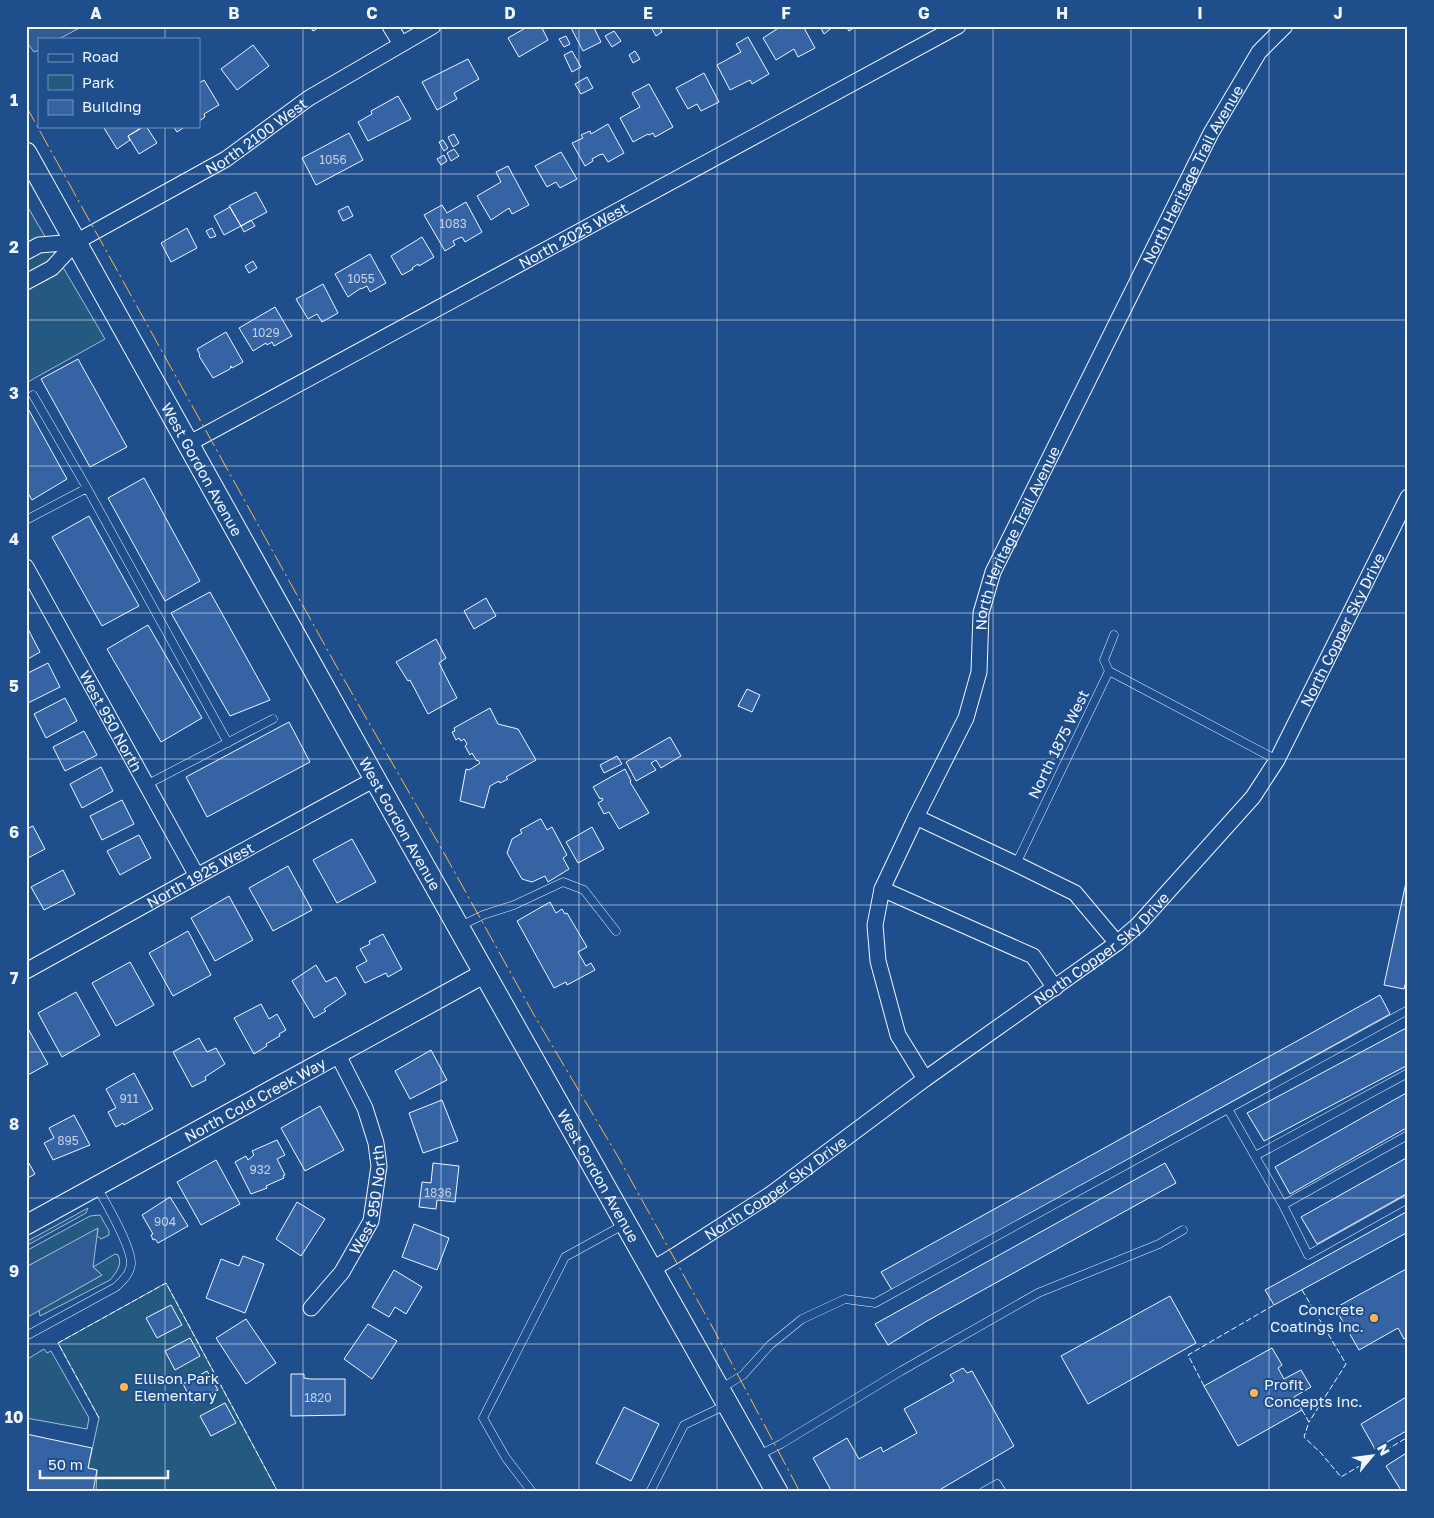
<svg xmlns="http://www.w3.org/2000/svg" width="1434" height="1518" font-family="'Golos Text',sans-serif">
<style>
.green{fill:#245a82;stroke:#a8bbd7}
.parking{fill:#305b95;stroke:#a8bbd7}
.building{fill:#3563a3;stroke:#f2f6ff}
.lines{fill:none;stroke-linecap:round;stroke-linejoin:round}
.service-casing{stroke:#f2f6ff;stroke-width:9}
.minor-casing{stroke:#f2f6ff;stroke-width:17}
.tertiary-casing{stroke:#f2f6ff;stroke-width:21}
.secondary-casing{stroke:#f2f6ff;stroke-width:23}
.service{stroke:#1f4e8c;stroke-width:8}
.minor{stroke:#1f4e8c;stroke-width:15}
.tertiary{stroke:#1f4e8c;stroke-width:19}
.secondary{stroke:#1f4e8c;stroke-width:21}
.fence{stroke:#f2f6ff;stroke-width:1;stroke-dasharray:6 2.5;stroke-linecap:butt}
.power{stroke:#ffb74d;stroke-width:1;stroke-dasharray:18 4 2.5 4;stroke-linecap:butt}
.grid{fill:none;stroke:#f2f6ff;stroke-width:1;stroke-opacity:0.55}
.poi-dot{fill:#ffb74d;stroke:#1f4e8c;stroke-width:2}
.labels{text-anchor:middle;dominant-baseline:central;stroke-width:4;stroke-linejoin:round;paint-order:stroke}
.number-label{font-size:12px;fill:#c3d1e8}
.street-label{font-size:15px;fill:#f2f6ff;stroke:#1f4e8c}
.poi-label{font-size:15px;fill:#f2f6ff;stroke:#1f4e8c;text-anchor:start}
.neatline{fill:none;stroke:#f2f6ff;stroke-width:2}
.grid-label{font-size:16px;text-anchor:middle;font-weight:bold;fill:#f2f6ff}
</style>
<rect width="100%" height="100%" fill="#1f4e8c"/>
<path class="green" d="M26,204L105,339L26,383Z
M88,1208L86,1213L26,1246V1242Z
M100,1215L109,1231V1235L101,1239L97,1236L98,1229L26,1267V1251L90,1216Z
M115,1254L118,1255C123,1264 116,1273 110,1280L40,1316L39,1310L102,1275L93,1267Z
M166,1283L278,1492H96L97,1470L88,1468L99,1418L58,1343Z
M44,1349L47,1353L51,1351L89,1418L87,1429L26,1418V1360Z"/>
<path class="parking" d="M26,26H83L59,39H39V50L34,52L26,41Z
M98,1228L93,1267L102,1275L26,1318V1267Z"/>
<path class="building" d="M310,26H322L313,31Z
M529,26H541L548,40L519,57L508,38Z
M570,26H598L594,28L601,42L583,51Z
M653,26H659L662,32L656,36L651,27Z
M786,26H803L815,48L798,57L794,49L776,60L763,38L780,27L782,29Z
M820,26H834L824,34Z
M846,26H857L849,31Z
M614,31L621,41L612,47L605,36Z
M566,36L570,44L564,47L559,39Z
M748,37L769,74L752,84L750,80L730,90L717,65L741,52L736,44Z
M253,45L269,66L237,90L221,69Z
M572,51L581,67L572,72L564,55Z
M635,51L640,59L633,63L629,55Z
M468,59L479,79L454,93L457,99L437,110L422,82Z
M704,73L719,102L701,111L697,104L688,109L676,88Z
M587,77L593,88L581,94L575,84Z
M204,80L219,105L204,114L205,117L199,121V83Z
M649,84L673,127L655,137L653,133L649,135L648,134L633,142L620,118L640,107L632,93Z
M398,96L411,119L368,141L358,122L372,114L371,111Z
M608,124L624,153L608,162L603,154L599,155L592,159L593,161L585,166L572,143L583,138L581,135L590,131L591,134Z
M106,126H138L139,129L128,136L130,140L117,149L104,128Z
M145,126H146L157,143L139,154L128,136Z
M173,126H186L177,132Z
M349,133L363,160L316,185L302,158Z
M454,134L459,143L453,147L448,137Z
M443,140L448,148L444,151L439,142Z
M454,149L459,156L451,161L447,153Z
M561,152L577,179L560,188L556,182L547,187L535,166Z
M444,155L447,161L441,165L437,159Z
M508,166L529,205L512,214L509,208L491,220L477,196L501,182L496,172Z
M256,192L267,212L241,226L229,206Z
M466,202L482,232L465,242L462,237L457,239L453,241L455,245L445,251L424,215L442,205L447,213Z
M348,206L353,216L343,221L338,211Z
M230,207L241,226L224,235L214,216Z
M251,220L255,226L244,232L241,226Z
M187,228L197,248L171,262L161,243Z
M212,228L216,236L210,238L206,231Z
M422,237L434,257L419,266L418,264L412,268L413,269L402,275L391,256Z
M370,254L386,283L370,292L367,286L361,289V288L348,297L335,274Z
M253,261L257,268L249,273L245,266Z
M323,284L338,313L322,322L317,314L308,319L296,299Z
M275,307L292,336L274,346L272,342L267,345L266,343L253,351L239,328Z
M226,332L243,362L232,368L231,366L230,369L213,378L199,356L200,355L197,349Z
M78,359L127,447L90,467L41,379Z
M26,405L67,479L32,500L26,490Z
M144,478L200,581L165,601L108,498Z
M89,516L139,606L102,626L52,537Z
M210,592L270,700L230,716L171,613Z
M486,598L496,616L474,629L464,611Z
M148,625L202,718L161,742L107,649Z
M28,629L40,652L26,660V630Z
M436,639L446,658L439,663L457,698L428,714L410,680L408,681L396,662Z
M48,663L60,687L28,703L26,699V674Z
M747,689L760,695L752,712L738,706Z
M65,698L77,721L46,738L34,714Z
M490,708L498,724L518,729L536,760L506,777L508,779L500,783L499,781L490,786L484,808L460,801L466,769L469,770L480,763L478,760L477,761L472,753L470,755L465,746L467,744L464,739L461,741L459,738L456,740L452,732L455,731L454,728Z
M289,722L310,762L207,817L186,777Z
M84,731L97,755L65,771L53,747Z
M670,737L681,756L661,768L656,760L651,763L656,770L636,781L626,762Z
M617,756L622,764L604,773L600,765Z
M101,767L113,791L82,808L70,784Z
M625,769L631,781L630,782L649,813L619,829L609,812L604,814L598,803L603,800L602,798L600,799L593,787Z
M122,800L134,824L102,840L90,816Z
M540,819H541L547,830L552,827L567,855L563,858L569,869L548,882L545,876L532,882L522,879L507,853L512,839L522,833L520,830Z
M33,826L45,849L26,859V829Z
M592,827L604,849L578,863L566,842Z
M139,835L151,858L120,875L107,851Z
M352,839L376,882L337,903L313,860Z
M288,866L312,910L273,931L249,888Z
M63,870L75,894L44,910L31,887Z
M1408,873V973L1404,989L1384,985Z
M229,896L253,940L215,961L191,918Z
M550,902L556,913L562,909L565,914L567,913L587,947L578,952L586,966L591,963L595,970L567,985L566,982L554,988L517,921Z
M188,931L211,975L173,996L149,953Z
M383,934L402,969L388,977L386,973L365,983L356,967L367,961L360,949L370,944L369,941Z
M130,962L154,1005L116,1026L92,983Z
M316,965L326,982L336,977L346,994L324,1009L326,1011L314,1018L292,981Z
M76,992L100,1035L62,1057L38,1013Z
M1380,995L1390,1014L892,1290L881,1272Z
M261,1004L269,1019L277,1014L286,1030L279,1034L280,1036L266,1044L267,1046L254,1054L234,1018Z
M26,1025L48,1064L26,1076Z
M1408,1027V1065L1264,1141L1247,1113Z
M199,1038L207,1052L216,1048L225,1064L205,1077L206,1080L192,1087L173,1052Z
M431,1050L447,1080L410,1099L395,1071Z
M134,1073L153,1109L124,1125L123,1123L116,1127L108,1112L116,1108L106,1089Z
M1408,1092V1127L1290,1194L1275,1167Z
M442,1100L458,1141L423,1153L409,1113Z
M320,1106L344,1150L305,1171L281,1128Z
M74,1115L90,1145L53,1160L44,1143L54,1138L49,1128Z
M277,1140L285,1155L277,1159L285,1175L283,1176L284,1178L266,1186L267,1188L251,1194L235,1162L246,1156L248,1160L254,1155L252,1151Z
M1408,1157V1193L1317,1244L1301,1217Z
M26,1158L35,1174L26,1179Z
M216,1160L240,1204L201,1225L177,1182Z
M433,1163L459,1166L455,1202L437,1200L436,1209L419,1207L422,1182L431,1183Z
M1165,1163L1176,1183L927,1321L888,1345L875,1324Z
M170,1197L188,1226L158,1243L155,1239L153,1240L151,1235L153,1234L142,1215Z
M297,1202L325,1219L301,1256L276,1239Z
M1408,1211V1232L1274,1305L1265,1290Z
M414,1224L449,1238L437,1270L402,1257Z
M243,1256L264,1264L245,1313L206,1298L221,1259L239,1266Z
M1408,1268V1336L1404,1339L1398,1328L1359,1350L1335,1308Z
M394,1270L422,1287L406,1314L395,1307L389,1317L372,1307Z
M1170,1296L1196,1343L1088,1404L1061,1356Z
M171,1305L182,1325L157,1338L146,1318Z
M246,1319L276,1363L246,1384L216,1338Z
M368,1324L397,1341L372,1379L344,1359Z
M190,1338L200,1356L175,1370L165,1351Z
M1272,1348L1282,1365L1278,1368L1284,1379L1301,1370L1311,1387L1294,1397L1302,1410L1238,1446L1204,1386Z
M963,1368L967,1373L972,1371L1014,1446L936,1492H832L813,1458L847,1438L859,1459L881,1447L883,1452L917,1433L904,1409L954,1381L950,1375Z
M207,1371L218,1390L193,1403L183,1384Z
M291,1374H304V1378L310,1379H345V1415L291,1416Z
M1408,1396V1430L1375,1449L1361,1424Z
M225,1403L236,1423L211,1436L200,1416Z
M624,1407L659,1424L631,1481L596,1463Z
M26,1434L92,1448L88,1468L97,1470L93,1492H26Z
M1408,1452V1492H1402L1386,1466Z"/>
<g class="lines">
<g class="service-casing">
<path id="service" d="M33,395L87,488L228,743
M26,520L87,488
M1109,671L1277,760
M146,785L273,719
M1016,864L1109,671L1104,660L1114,635
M460,926L483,915L514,905L563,882L584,890L616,931
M1228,1109L1283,1205L1308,1255L1408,1199
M1255,1156L1408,1073
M1283,1205L1408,1135
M26,1336L116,1287C123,1280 130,1274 131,1264C132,1247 106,1203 97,1187
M720,1389L743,1375L770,1345L802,1319L845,1299L875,1303L1408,1010
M759,1455L781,1444L901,1371L1038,1293L1159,1244L1183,1230
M532,1492L506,1458L483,1418L565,1257L625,1224
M650,1492L684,1425L726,1405
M983,1492L997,1484L1002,1492"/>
</g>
<g class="minor-casing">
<g id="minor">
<path d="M390,26L401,44"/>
<path d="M26,252L39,245L76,242"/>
<path id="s1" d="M26,282L52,268L76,242L226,159L309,98L433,26"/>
<path id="s2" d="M188,444L958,26"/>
<path id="s3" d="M26,567L197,876"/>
<path d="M916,817L1016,864L1075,893L1117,943"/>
<path d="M882,889L1033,956L1055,988"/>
<path id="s4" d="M26,971L197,876L375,779"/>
<path id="s5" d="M925,1079L898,1035L878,961L875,925L882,889L916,817L966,718L979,672L981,613L993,572L1211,133L1259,52L1285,26"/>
<path id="s6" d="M651,1270L676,1255L771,1194L925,1079L1117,943L1138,925L1253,797L1277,760L1408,497"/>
<path id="s7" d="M311,1308L342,1272L371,1221L379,1166L376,1143L365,1108L338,1055"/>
</g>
</g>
<g class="tertiary-casing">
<g id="tertiary">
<path id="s8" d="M26,1225L485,973"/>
</g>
</g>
<g class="secondary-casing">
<g id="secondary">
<path id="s9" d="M26,153L375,779L777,1492"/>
</g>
</g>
<use href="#service" class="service"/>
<use href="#minor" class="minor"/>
<use href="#tertiary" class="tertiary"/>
<use href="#secondary" class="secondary"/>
<path class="fence" d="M1302,1290L1346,1364L1309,1422
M1204,1386L1188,1355L1274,1305
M1302,1410L1309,1422L1304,1437L1321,1453L1341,1477L1408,1437
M99,1418L58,1343L166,1283L278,1492"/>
<path class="power" d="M26,106L338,669L444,853L534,1015L617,1155L714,1330L800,1492"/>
</g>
<path class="grid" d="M165,26V39M303,26V1492M441,26V1492M579,26V1492M717,26V1492M855,26V1492M993,26V1492M1131,26V1492M1269,26V1492M165,126V1492M26,174H1408M26,320H1408M26,466H1408M26,613H1408M26,759H1408M26,905H1408M26,1052H1408M26,1198H1408M26,1344H1408"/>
<g class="poi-dot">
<circle cx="1374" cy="1318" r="5"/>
<circle cx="124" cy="1387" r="5"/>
<circle cx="1254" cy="1393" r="5"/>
</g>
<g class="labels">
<g class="number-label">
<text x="333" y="159">1056</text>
<text x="453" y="223">1083</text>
<text x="361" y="278">1055</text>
<text x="266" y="332">1029</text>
<text x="129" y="1098">911</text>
<text x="68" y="1140">895</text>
<text x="260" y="1169">932</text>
<text x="438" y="1192">1836</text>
<text x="165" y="1221">904</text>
<text x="318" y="1397">1820</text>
</g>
<g class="street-label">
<text stroke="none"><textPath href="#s1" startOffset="274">North 2100 West</textPath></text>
<text stroke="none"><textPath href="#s5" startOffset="986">North Heritage Trail Avenue</textPath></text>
<text stroke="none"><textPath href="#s2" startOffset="438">North 2025 West</textPath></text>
<text stroke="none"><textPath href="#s9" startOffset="362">West Gordon Avenue</textPath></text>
<text stroke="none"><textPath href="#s5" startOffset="581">North Heritage Trail Avenue</textPath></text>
<text stroke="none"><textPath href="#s6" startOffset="959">North Copper Sky Drive</textPath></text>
<text stroke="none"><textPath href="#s3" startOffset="176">West 950 North</textPath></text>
<text transform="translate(1058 744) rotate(-64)">North 1875 West</text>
<text stroke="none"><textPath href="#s9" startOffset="768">West Gordon Avenue</textPath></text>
<text stroke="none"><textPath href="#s4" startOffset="199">North 1925 West</textPath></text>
<text stroke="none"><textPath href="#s6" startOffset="554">North Copper Sky Drive</textPath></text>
<text stroke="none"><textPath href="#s8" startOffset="261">North Cold Creek Way</textPath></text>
<text stroke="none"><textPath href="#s9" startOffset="1172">West Gordon Avenue</textPath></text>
<text stroke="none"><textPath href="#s6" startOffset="149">North Copper Sky Drive</textPath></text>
<text stroke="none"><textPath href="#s7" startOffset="126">West 950 North</textPath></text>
</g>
<g class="poi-label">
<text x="1364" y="1309" text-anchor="end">Concrete<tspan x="1364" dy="17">Coatings Inc.</tspan></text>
<text x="134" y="1378">Ellison Park<tspan x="134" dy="17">Elementary</tspan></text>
<text x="1264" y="1384">Profit<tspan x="1264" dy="17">Concepts Inc.</tspan></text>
</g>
</g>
<rect width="1434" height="1518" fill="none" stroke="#1f4e8c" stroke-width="55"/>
<rect x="38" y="38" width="162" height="90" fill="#1f4e8c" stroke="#7391ba"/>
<rect x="48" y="54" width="25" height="8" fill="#1f4e8c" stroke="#7391ba"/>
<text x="82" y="62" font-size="15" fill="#f2f6ff">Road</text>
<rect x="48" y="75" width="25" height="15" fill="#245a82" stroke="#7391ba"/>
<text x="82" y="88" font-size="15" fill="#f2f6ff">Park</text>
<rect x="48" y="100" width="25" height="15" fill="#3563a3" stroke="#7391ba"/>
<text x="82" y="112" font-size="15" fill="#f2f6ff">Building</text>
<g transform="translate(1372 1456) rotate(61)" stroke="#1f4e8c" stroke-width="4" paint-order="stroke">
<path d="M0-4L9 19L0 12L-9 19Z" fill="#f2f6ff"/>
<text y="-8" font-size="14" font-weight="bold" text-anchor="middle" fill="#f2f6ff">N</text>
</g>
<path d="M40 1470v8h128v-8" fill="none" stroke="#f2f6ff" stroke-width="2.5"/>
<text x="48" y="1470" font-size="15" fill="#f2f6ff" stroke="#1f4e8c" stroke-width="4" paint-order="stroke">50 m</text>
<rect x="28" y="28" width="1378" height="1462" class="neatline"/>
<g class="grid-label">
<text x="96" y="19">A</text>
<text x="234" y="19">B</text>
<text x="372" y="19">C</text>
<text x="510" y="19">D</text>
<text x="648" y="19">E</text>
<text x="786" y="19">F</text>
<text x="924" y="19">G</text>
<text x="1062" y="19">H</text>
<text x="1200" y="19">I</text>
<text x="1338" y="19">J</text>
<text x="14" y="106">1</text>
<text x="14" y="253">2</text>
<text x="14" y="399">3</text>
<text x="14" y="545">4</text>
<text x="14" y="692">5</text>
<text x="14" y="838">6</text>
<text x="14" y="984">7</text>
<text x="14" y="1130">8</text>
<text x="14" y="1277">9</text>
<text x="14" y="1423">10</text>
</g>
</svg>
